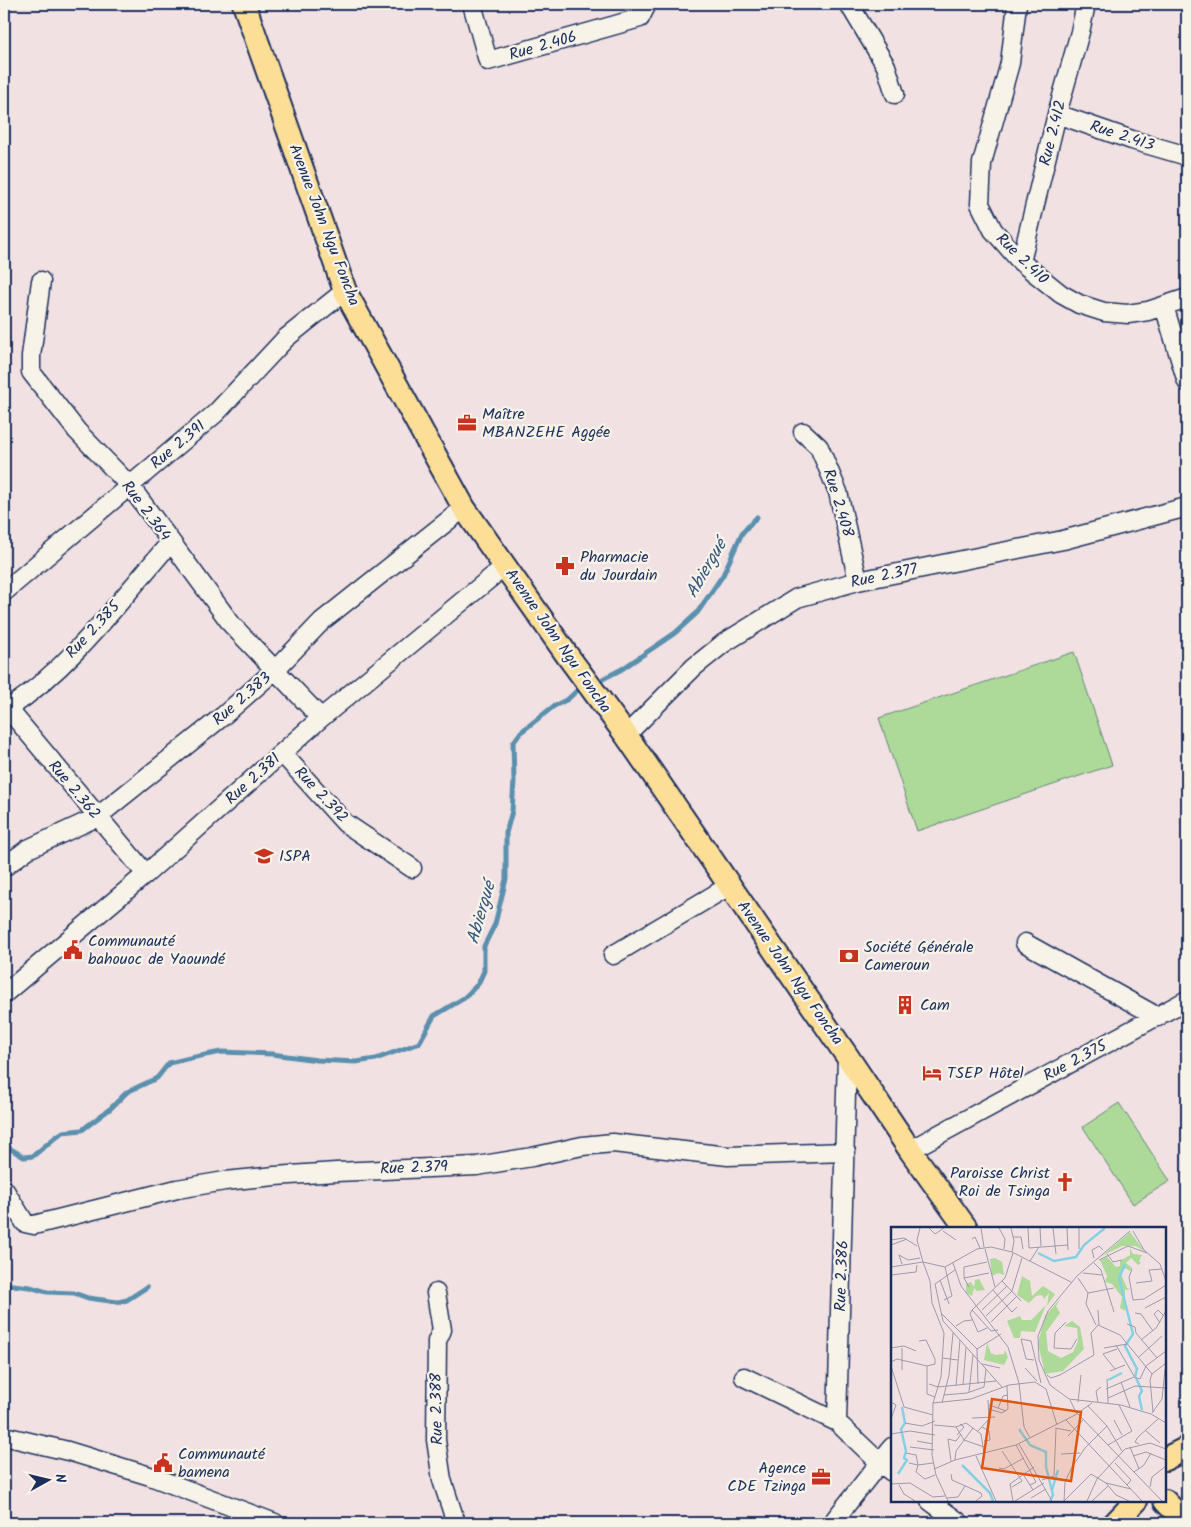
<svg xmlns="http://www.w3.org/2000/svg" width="1191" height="1527" font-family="Kalam,sans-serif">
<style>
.pitch{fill:#adda98;stroke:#64847b}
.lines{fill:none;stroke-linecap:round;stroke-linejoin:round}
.stream{stroke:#5a90ae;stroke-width:5}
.minor-casing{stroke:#1b2f5e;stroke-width:21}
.major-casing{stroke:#1b2f5e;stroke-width:26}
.minor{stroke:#f7f3e8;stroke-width:18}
.major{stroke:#fdde96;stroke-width:22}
.labels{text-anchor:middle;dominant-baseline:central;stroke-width:4.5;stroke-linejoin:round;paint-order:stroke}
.street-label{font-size:16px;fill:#1b2f5e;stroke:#f7f3e8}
.poi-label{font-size:16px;fill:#1b2f5e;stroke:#f7f3e8;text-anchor:start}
.water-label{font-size:18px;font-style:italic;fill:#355780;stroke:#f7f3e8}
.inset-river{fill:none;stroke:#84d0e4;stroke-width:2.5}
.inset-road{fill:none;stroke:#9c9aad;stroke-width:1}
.view{fill:#de5710;fill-opacity:0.15;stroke:#de5710;stroke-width:2.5}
.inset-edge{fill:none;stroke:#1b2f5e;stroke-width:2.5}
</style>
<rect width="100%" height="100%" fill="#f2e1e2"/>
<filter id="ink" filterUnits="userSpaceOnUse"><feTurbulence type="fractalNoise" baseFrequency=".02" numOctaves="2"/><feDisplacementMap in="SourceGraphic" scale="10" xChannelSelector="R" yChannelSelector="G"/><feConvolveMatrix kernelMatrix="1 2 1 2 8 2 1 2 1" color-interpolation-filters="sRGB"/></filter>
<g filter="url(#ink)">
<path class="pitch" d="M1074,652L1112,765L917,831L879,718Z
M1119,1103L1170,1181L1133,1204L1083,1127Z"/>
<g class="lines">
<path class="stream" d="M595,683L622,669L675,633L697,613L723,575L742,533L757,517
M4,1145L24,1157L33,1156L57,1136L63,1132L82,1130L111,1108L127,1092L157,1078L169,1063L190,1058L221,1052L272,1054L317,1060L356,1062L376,1059L419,1043L434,1016L464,998L478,984L484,971V946L495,924L506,879V833L512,811L514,781L513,743L521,732L554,706L568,699L583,685
M4,1284L30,1287L47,1292L74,1293L88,1298L118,1302L127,1300L147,1287"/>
<g class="minor-casing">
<path id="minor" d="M472,4L488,61L640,18L647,4
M849,4L886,66L895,94
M1017,4L1010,63L982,163L980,204L993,230L1021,262L1061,294L1079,304L1104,312L1128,314L1148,311L1187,298
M1057,114L1132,140L1187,156
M1021,262L1057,114L1080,32L1086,4
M41,281L31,356V372L77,431L130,486L232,625L321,718
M1164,306L1187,382
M803,432L819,447L838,492L858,581
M4,592L216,413L286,338L345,291
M4,704L146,874
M8,709C73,665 119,601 170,543
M626,735L694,667L724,643L797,598L858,581L1063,540L1187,507
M282,753L345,823L412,868
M4,867L28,849L97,817L223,716L275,670L322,621L464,508
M1025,943L1158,1017
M613,955L729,886
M4,994L146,874L321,718L505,566
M910,1150L1187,1000
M4,1189L25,1223L34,1225L177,1189L225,1181L275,1176L336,1172L477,1166L532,1157L582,1146L613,1143L728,1156L846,1152
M436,1293L442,1330L437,1341L436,1440L442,1480L456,1523
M744,1377L837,1422L880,1463L892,1472
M837,1422L847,1056
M4,1436L68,1451L150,1476L275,1523
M930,1501L960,1523
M832,1523L892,1447"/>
</g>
<g class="major-casing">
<path id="major" d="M244,4L345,291L464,508L567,655L626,735L847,1056L910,1150L966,1228
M1165,1459L1187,1448
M1165,1501L1186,1523
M1115,1523L1136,1501"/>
</g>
<use href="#minor" class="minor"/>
<use href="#major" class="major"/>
</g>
</g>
<defs>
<g id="office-bare" transform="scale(1.5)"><path d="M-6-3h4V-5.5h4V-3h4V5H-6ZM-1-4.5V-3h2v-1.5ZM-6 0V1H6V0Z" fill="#c8321e" stroke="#f7f3e8" stroke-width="2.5" paint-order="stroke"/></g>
<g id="pharmacy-bare" transform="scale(1.5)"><path d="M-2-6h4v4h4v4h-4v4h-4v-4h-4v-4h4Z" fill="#c8321e" stroke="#f7f3e8" stroke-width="2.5" paint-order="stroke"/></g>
<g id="school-bare" transform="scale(1.5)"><path d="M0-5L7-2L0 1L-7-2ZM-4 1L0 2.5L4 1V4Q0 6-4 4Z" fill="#c8321e" stroke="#f7f3e8" stroke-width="2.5" paint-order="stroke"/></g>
<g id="civic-bare" transform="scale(1.5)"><path d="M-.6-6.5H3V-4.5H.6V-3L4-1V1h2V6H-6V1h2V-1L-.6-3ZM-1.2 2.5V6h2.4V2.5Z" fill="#c8321e" stroke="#f7f3e8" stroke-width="2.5" paint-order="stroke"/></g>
<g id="bank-bare" transform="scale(1.5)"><path d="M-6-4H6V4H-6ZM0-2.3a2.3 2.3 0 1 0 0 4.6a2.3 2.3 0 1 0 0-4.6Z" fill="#c8321e" stroke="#f7f3e8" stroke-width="2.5" paint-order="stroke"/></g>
<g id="building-bare" transform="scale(1.5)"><path d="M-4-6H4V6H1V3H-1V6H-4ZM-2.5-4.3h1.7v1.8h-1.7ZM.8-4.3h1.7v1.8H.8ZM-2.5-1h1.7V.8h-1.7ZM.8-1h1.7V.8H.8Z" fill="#c8321e" stroke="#f7f3e8" stroke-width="2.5" paint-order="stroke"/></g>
<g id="hotel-bare" transform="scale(1.5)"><path d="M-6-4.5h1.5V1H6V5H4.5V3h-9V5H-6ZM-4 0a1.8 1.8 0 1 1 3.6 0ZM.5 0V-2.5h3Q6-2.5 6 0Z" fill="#c8321e" stroke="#f7f3e8" stroke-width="2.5" paint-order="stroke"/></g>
<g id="church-bare" transform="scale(1.5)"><path d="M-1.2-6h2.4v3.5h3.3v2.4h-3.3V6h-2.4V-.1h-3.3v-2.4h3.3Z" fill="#c8321e" stroke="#f7f3e8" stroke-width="2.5" paint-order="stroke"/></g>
</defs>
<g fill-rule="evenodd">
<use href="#office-bare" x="467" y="423"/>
<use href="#pharmacy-bare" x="565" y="566"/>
<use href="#school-bare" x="264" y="856"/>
<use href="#civic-bare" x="73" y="950"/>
<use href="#bank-bare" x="849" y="956"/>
<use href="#building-bare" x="905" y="1005"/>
<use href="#hotel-bare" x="932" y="1073"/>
<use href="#church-bare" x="1065" y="1182"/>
<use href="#civic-bare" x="163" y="1463"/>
<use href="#office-bare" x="821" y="1477"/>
</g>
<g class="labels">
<g class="street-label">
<text transform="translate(543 46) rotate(-16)">Rue 2.406</text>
<text transform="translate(1053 133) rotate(-76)">Rue 2.412</text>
<text transform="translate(1122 136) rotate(18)">Rue 2.413</text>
<text transform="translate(324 225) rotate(69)">Avenue John Ngu Foncha</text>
<text transform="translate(1022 259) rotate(44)">Rue 2.410</text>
<text transform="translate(178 445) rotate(-40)">Rue 2.391</text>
<text transform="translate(838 503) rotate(73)">Rue 2.408</text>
<text transform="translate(146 511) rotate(53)">Rue 2.364</text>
<text transform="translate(884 576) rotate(-12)">Rue 2.377</text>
<text transform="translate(93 630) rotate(-47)">Rue 2.385</text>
<text transform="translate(558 641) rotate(55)">Avenue John Ngu Foncha</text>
<text transform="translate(242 699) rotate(-41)">Rue 2.383</text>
<text transform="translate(253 779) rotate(-42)">Rue 2.381</text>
<text transform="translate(74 790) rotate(50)">Rue 2.362</text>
<text transform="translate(321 795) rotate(47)">Rue 2.392</text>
<text transform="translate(790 973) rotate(55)">Avenue John Ngu Foncha</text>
<text transform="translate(1075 1061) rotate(-28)">Rue 2.375</text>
<text transform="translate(414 1168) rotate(-2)">Rue 2.379</text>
<text transform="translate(842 1276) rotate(-88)">Rue 2.386</text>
<text transform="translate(437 1409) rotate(-91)">Rue 2.388</text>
</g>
<g class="poi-label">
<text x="482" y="414">Maître<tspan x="482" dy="18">MBANZEHE Aggée</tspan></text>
<text x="580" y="557">Pharmacie<tspan x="580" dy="18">du Jourdain</tspan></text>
<text x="279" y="856">ISPA</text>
<text x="88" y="941">Communauté<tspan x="88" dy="18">bahouoc de Yaoundé</tspan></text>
<text x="864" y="947">Société Générale<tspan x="864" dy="18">Cameroun</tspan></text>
<text x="920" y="1005">Cam</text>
<text x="947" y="1073">TSEP Hôtel</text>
<text x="1050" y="1173" text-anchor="end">Paroisse Christ<tspan x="1050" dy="18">Roi de Tsinga</tspan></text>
<text x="178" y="1454">Communauté<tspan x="178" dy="18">bamena</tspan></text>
<text x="806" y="1468" text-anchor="end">Agence<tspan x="806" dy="18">CDE Tzinga</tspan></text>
</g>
<g class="water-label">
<text transform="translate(707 569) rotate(-60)">Abiergué</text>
<text transform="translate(482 913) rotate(-74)">Abiergué</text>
</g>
</g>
<g transform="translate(891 1227)">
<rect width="275" height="275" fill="#f2e1e2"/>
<path d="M131,49L139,54L141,69L152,59L164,67L156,79L158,66L153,72L151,68L145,69L138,76L126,68Z" fill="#adda98"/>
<path d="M104,31L111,35L113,48L107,46L101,49L99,32ZM88,52L94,63L86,64L83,61L81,69L75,66V57L80,55L83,60L84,53ZM155,78L144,105L130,104L129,111H123L116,94L129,89L131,93H140ZM96,116L100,126L104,128L113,127L114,123L117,130L113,138L93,133Z" fill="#adda98"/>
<path d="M239,21L242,27L251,28L248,34L250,36L247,38L240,31L235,36L241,41L239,44L234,41L230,47L236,61L239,62L234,63V84L229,81L231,70L221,57L214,55L216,49L209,33L216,30L225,40L229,39V34L239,28Z" fill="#adda98"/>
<path d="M239,5L254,25L245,19H231L211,29Z" fill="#adda98"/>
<path d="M170,71L165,79L169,86L155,105L157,124L170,131L182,125L187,114L186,101L173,99L181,94L189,100L193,122L172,144L154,147L147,116L154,89Z" fill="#adda98"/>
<path class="inset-river" d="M147,26L163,34L185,30L193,18L214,1M234,37L228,51L242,107L234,119L246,142L244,150M245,151L251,164L248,169L251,183M217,153L231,146M128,202L139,218L155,225V240L162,268L159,274M71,238L99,266L102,274M7,247L16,233L13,231L15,224L10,202L14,196L11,180M161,263L167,243"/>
<path class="inset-road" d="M38,1L44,7L53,1M90,1L93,20M108,1L114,12L113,22M120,1L123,14L121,25M137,1L138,21L177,18M149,1L150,19M162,1L165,27M176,1L177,23M188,1V22M52,4L65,13M239,4L186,49L157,84L147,109L148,133L159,158L178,172L230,178L260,187L275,196M242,4L253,23L269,37L275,54M122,10H130L132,22M81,12L84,10L89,21M0,13L13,11L26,19M0,18L16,12M94,22L104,60M216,27L222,35L231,33M203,31L201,23L208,19L212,23M208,33L237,19L256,26M139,34L148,20M32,35L39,54L41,76L53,106L50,150L42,176L41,228L45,248L57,274M32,35L54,40L86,22L100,20L121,25L180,55M62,36L70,59L117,120L128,156L133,200L139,211M203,36L210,43L223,85M11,37L8,28L17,33L29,31M0,40L32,35L26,13L29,1M241,42L238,50L242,73L253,72L275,58M64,43L44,57L52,94L111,160M192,46L211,48M0,48L25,45L26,38M73,51L98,46M187,51L197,66M49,53L58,77M111,54L130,74M245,56L261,54L258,43L271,42M78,60L73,51V40L96,35M102,63L121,85L126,80M197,66L195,77L205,98M197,66L223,61M53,73L61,69L54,40M254,81L275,70M81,83L79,87L87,105L96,101M91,83L116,59M207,83L208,98M244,86L250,87L262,104M51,87L86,122L87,157M95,89L121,64L131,31M100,95L126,69M175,95L164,106L163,121L180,122L186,112M269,96L263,87L267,83L273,89M236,97L244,100L245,106L266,131M65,99L73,94L81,93M107,103L100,104L81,83L114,51L122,26M250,113L265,101L275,84M28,114L35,113L44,132V137L36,139M225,118L243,149M0,121L13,119L25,124M213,121L236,117M86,122L110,107M248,130L271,109M51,131L67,133M143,133L135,132L130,112L140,114L150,156M0,135L6,132L36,139V167L44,170M91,137L109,141M0,139L13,180L42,188M134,141L146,154M224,142L212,127L226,122M11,143V121M219,144L234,138M156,148L160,151L169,148L203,128L200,106L207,98L229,108L261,147M216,152L217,176M230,155L239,180M38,157L47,160L105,154M72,158L75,120M65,159L69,113M215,162L243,150L249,152L255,139L275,124M78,165L82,128M53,168L76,166L93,160L95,142M217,171L244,159L275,161M179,173L186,187M0,175L5,178L0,192M187,175L190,148M207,175L205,164L210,160M42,176L80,172L118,158L144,155L155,162L166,198M51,176L58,148L62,106M98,178L115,184M197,179L216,199L231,224M107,181L112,169L117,168M98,182L111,186L117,182L116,159M262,185L259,153L261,147L275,136M261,186L271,172L274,142M187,187L271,274M81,191L104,190M175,193L251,274M223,193L231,208M14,196L31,199L44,194M43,198L65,200L75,196L90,207L93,226M65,200L73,213L93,220M91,200L98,204L99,213L93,214M164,201L180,204M87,204L98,192L97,173M255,204L269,216M0,207L19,204L44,208M66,208L73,200L69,197M177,209L192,193M26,214L42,217M128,217L161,274M248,217L244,215L247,210L267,192M125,218L145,255L139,258M217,218L241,204L228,178M19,220L43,223M239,220L248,242M111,224L131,254L121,260M15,226L25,228L27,238L18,236M170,227L189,226M85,229L105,274M242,229L255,225L275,233M64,233L65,224L82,201M60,234L57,212L65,214L70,207M42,236L27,238L25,245L34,252L44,248M224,236L240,253L236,258M108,241L113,242L133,231M43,242L64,233L125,218L184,188L201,176M243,245L253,238L260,226M60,247L61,253L90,266L91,269L85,274M132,247L142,263M151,253L163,249L165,202M215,256L225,268L238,274M0,257L19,256L42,270L54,269M8,258L13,267L24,274M259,260L261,250L275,239M56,271L67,270L74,259M140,271L155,262M122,274L119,257L143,240M124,274L153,256M173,274L174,255L181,240L194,221L216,199M173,274L200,247L215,256L240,262M196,274L206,252L234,222L259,216L275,222M201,274L217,259"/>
<path class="view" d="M101,172L190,185L180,254L91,241Z"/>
<rect width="275" height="275" class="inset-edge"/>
</g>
<rect width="1191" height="1527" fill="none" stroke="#f7f3e8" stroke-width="20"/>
<rect x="10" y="10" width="1171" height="1507" fill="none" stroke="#1b2f5e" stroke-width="2" filter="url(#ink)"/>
<g transform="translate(48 1480) rotate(82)" stroke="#f7f3e8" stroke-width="4" paint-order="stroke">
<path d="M0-4L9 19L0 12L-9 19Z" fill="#1b2f5e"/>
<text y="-8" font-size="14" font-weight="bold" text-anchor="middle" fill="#1b2f5e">N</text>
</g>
</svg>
